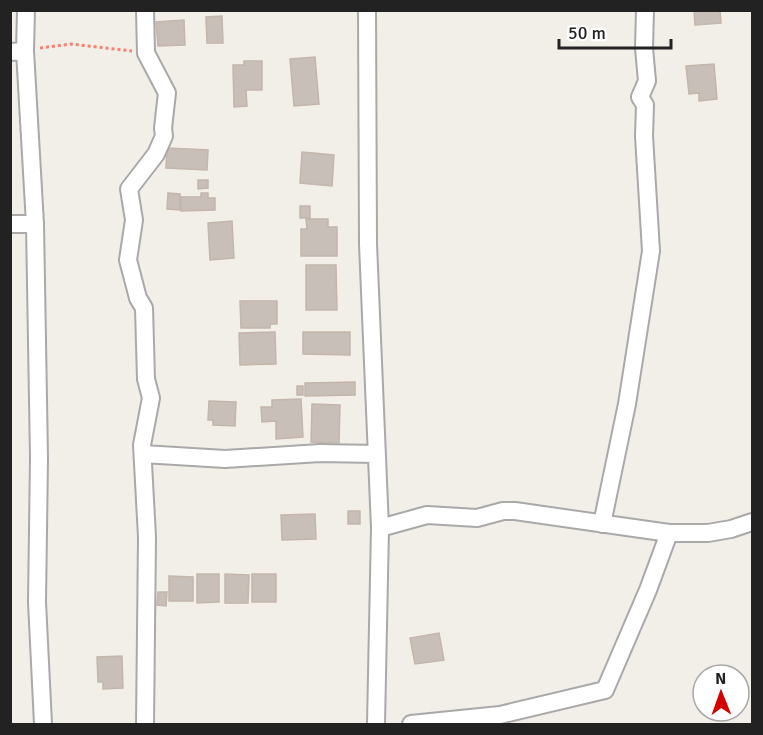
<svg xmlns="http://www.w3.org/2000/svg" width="763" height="735" font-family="Signika,sans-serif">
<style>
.building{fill:#c7bfb8;stroke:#c4b6ab;stroke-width:1.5}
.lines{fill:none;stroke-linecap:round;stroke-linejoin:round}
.street-casing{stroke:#a9a9a9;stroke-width:20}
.path{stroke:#fa8072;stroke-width:3;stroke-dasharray:3 3;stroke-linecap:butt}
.street{stroke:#fff;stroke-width:16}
</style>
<rect width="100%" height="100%" fill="#f2efe9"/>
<path class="building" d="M694,10H720L721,23L695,25Z
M222,16L223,43H207L206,17Z
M184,20L185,45L158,46L156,22Z
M315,57L319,104L294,106L290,59Z
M244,61H262V90H246L247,106L234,107L233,65H244Z
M714,64L717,99L699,101V93L689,94L686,66Z
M167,148L208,150L207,170L166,168Z
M302,152L334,155L332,186L300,183Z
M198,180H208V188L198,189Z
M168,193L180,194V210L167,209Z
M201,193H208V198H215V210L181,211V197H201Z
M300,206H310V218H300Z
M306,219H328V227H337V256H301V229H307Z
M232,221L234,258L210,260L208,223Z
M306,265H336L337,310H306Z
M240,301H277V324H270V328H241Z
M275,332L276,364L240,365L239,333Z
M303,332H350V355L303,354Z
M355,382V395L305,396V383Z
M297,386H303V395H297Z
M301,399L303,437L276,439V421L262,422L261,407H272V400Z
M209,401L236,402L235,426L213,425V420H208Z
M312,404L340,405L339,443L311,442Z
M348,511H360V524H348Z
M315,514L316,539L282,540L281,515Z
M197,574H219V602L197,603Z
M225,574L249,575L248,603H225Z
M252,574H276V602H252Z
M169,576L193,577V601H169Z
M158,592H167L166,606L157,605Z
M439,633L444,660L415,664L410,638Z
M122,656L123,688L103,689V682H98L97,657Z"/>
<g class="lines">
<g class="street-casing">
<path id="street" d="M367,10L368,244L380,528L376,724
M25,51L35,224L39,458L37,602L43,724
M10,52L25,51L26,10
M10,224H35
M143,454L225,459L320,453L377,454
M602,524L627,404L651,251L644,136L645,105L640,97L647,81L644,48L645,10
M380,528L427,515L477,518L503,511H515L669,533H708L731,529L752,522
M145,724L147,537L142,445L151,398L146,379L144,308L138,298L128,260L134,220L129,189L156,154L164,136L163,128L167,93L146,53L145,10
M411,724L500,715L605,690L648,590L669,533"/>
</g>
<path class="path" d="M40,48L71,44L132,51"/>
<use href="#street" class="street"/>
</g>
<rect width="763" height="735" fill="none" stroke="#222222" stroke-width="24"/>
<g transform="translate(721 693) rotate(359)"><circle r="28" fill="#ffffff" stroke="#a7a7a7" stroke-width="1.5"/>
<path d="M0-4.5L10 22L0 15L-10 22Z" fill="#d40000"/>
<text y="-9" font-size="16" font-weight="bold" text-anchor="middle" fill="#222222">N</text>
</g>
<path d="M559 39v9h112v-9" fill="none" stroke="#222222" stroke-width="3"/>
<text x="568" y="39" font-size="18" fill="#222222" stroke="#ffffff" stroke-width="4.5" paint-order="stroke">50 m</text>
</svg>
